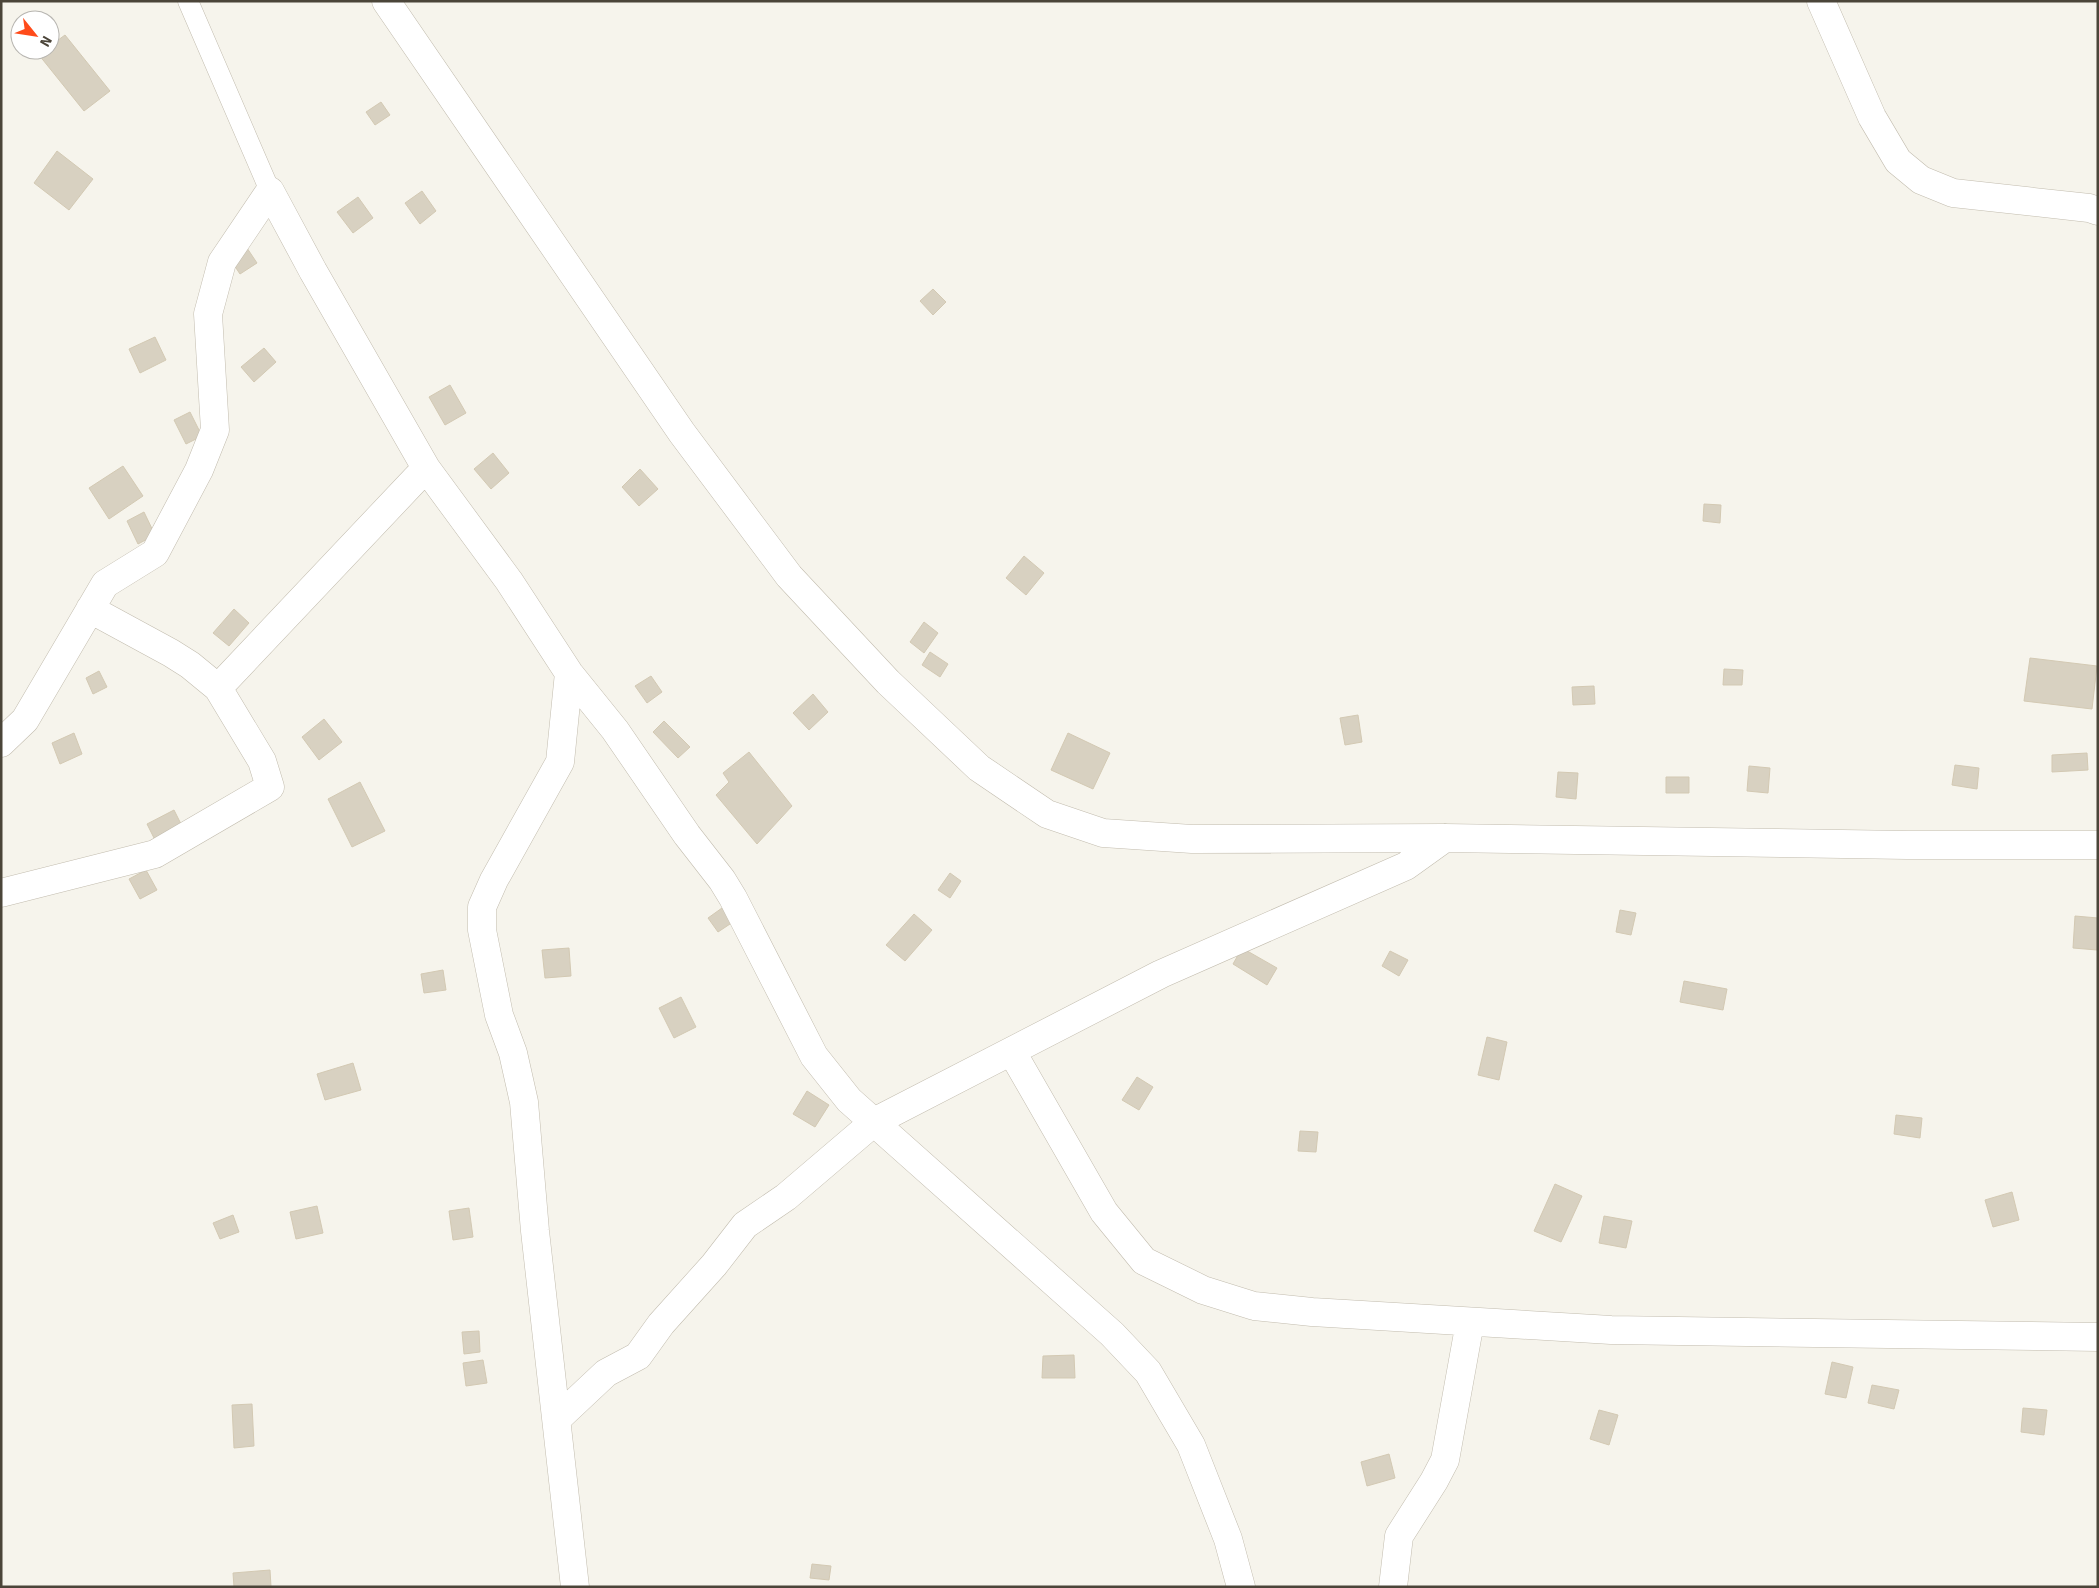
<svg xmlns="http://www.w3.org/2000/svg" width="2099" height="1588" font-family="Signika,sans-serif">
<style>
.building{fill:#d8d1c1;stroke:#d3c9b3}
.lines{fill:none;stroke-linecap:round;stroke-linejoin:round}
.lane-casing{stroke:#c2bcae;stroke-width:21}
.street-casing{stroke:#c2bcae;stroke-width:29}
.lane{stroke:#fff;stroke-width:20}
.street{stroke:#fff;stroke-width:28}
</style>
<rect width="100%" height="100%" fill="#f6f4ec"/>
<path class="building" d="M65,35L110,91L84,111L39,55L46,50H50V46Z
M381,102L390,115L375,125L366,112Z
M57,151L93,179L69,210L34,183Z
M422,191L436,211L420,224L405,203Z
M358,197L373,218L353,233L337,212Z
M247,248L257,263L240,274L230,259Z
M933,289L946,302L933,315L920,301Z
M155,337L166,360L140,373L129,349Z
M264,348L276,362L254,382L241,367Z
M450,385L466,413L445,425L429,397Z
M190,412L202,436L186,444L174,420Z
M493,453L509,473L491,489L474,469Z
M123,466L143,496L109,519L89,488Z
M640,469L658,489L639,506L622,487Z
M1704,504L1721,505L1720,523L1703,521Z
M144,512L155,535L138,544L127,521Z
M1024,556L1044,573L1026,595L1006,578Z
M234,609L249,623L229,646L213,633Z
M924,622L938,633L924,653L910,642Z
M930,652L948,664L940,677L922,665Z
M2030,658L2097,666L2092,709L2024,701Z
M1724,669L1743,670L1742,685H1723Z
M99,671L107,687L93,694L86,678Z
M651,676L662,692L647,703L635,686Z
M1594,686L1595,704L1573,705L1572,687Z
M813,694L828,712L809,730L793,713Z
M1358,715L1362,742L1345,745L1340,718Z
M324,719L342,742L319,760L302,737Z
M664,721L690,747L678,758L653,732Z
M74,733L82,754L60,764L52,743Z
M1068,733L1110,753L1093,789L1051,770Z
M749,752L792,806L757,844L716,795L729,782L723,773Z
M2087,753L2088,770L2052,772V755Z
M1955,765L1979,768L1977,789L1952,785Z
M1749,766L1770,768L1768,793L1747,791Z
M1558,772L1578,773L1576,799L1556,797Z
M1666,777H1689V793H1666Z
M360,782L385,831L352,847L328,799Z
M174,810L182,826L155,840L147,824Z
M146,870L157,890L140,899L129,879Z
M950,873L961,881L950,898L938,890Z
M722,908L733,922L718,932L708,918Z
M1620,910L1636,913L1631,935L1616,932Z
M914,914L932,930L905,961L886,945Z
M2075,916L2098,918L2097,950L2073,948Z
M569,948L571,976L545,978L542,950Z
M1242,948L1277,968L1267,985L1233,964Z
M1390,951L1408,960L1399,976L1382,966Z
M443,970L446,990L424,993L421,974Z
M1684,981L1727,989L1723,1010L1680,1002Z
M681,997L696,1027L674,1038L659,1008Z
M1487,1037L1507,1042L1499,1080L1478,1075Z
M353,1063L361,1090L325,1100L317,1074Z
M1137,1077L1153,1087L1139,1110L1122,1100Z
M807,1091L829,1105L815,1127L793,1114Z
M1896,1115L1922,1118L1920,1138L1894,1134Z
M1300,1131L1318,1132L1316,1152L1298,1151Z
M1555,1184L1582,1196L1561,1242L1534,1231Z
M2012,1192L2019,1220L1993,1227L1985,1200Z
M317,1206L323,1233L296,1239L290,1212Z
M469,1208L473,1237L453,1240L449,1211Z
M233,1215L239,1232L220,1239L213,1223Z
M1604,1216L1632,1221L1626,1248L1599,1243Z
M479,1331L480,1352L464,1354L462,1332Z
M1074,1355L1075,1378H1042L1043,1356Z
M483,1360L487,1383L466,1386L463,1363Z
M1832,1362L1853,1367L1846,1398L1825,1394Z
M1872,1385L1899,1390L1894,1409L1868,1403Z
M252,1404L254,1446L234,1448L232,1405Z
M2023,1408L2047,1410L2044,1435L2021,1432Z
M1599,1410L1618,1415L1609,1445L1590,1439Z
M1389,1454L1395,1478L1367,1486L1361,1462Z
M812,1564L831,1566L829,1580L810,1578Z
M270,1570L271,1587H234L233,1573Z"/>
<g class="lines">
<g class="lane-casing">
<path id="lane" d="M188,1L270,191"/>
</g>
<g class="street-casing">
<path id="street" d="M386,1L682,433L789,576L888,682L979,768L1047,814L1103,833L1192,839L1445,838L1907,845H2098
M1821,1L1872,117L1898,161L1921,180L1953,193L2089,208L2098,211
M569,673L560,762L494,880L482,907V930L499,1015L513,1053L524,1102L535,1231L575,1587
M218,688L426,468
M1,743L25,720L105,584L155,553L199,470L215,430L208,314L222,262L270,191L313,271L426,468L509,581L569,673L615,730L687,835L722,880L733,898L814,1056L849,1100L1112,1334L1148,1372L1191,1445L1228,1539L1241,1587
M1,893L155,854L270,787L262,761L218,688L190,665L171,653L90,609
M1012,1052L1104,1212L1144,1261L1203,1290L1254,1306L1312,1312L1611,1330L2098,1337
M557,1419L606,1373L638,1356L661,1324L714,1265L745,1225L786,1197L874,1122L1161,974L1406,866L1445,838
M1393,1587L1399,1536L1434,1481L1445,1460L1470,1322"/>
</g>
<use href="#lane" class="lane"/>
<use href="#street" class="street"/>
</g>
<rect width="2099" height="1588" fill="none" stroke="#4b4539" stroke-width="5"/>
<g transform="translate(35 35) rotate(120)"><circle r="24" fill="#ffffff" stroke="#b7b5b0"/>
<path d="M0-4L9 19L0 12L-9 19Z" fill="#ff4b1a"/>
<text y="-8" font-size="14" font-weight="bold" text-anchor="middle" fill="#4b4539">N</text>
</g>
</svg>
